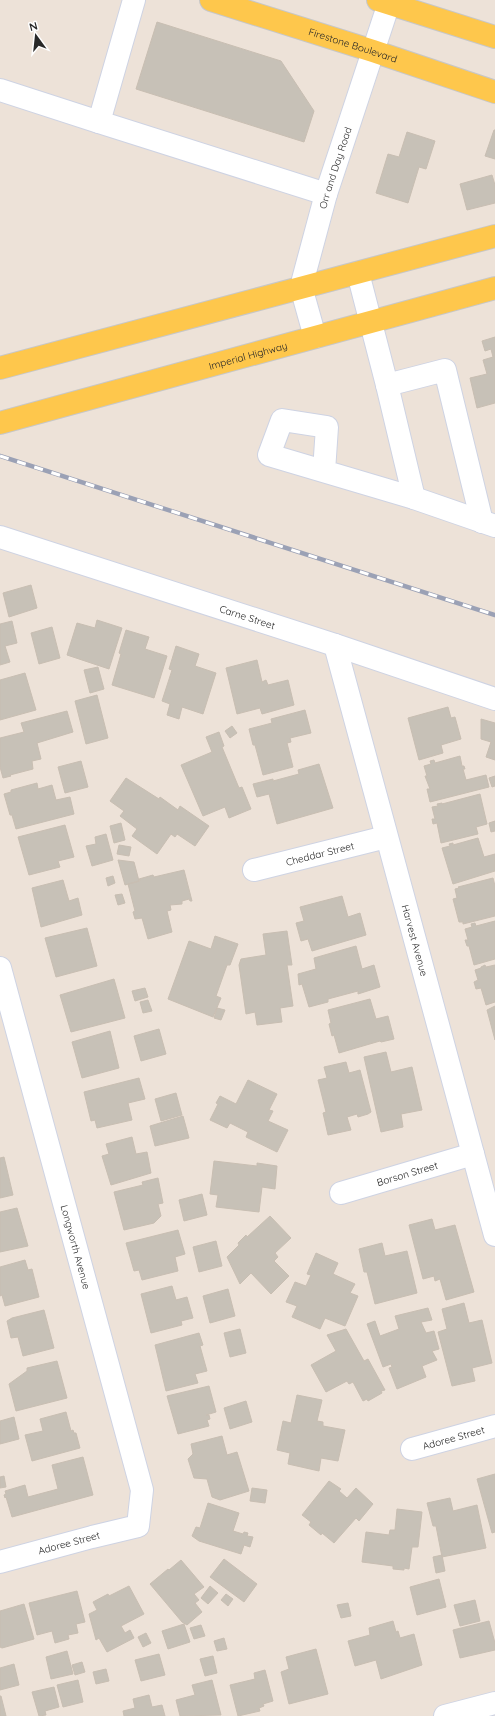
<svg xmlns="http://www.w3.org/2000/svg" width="495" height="1716" font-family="Quicksand,sans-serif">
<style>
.building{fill:#c7c1b7;stroke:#c8beb2}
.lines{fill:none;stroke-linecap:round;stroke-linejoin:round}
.minor-casing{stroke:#ced3e3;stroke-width:24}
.major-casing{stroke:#c7c7c7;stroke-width:24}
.minor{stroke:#fff;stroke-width:22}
.major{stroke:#fec74c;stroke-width:22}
.rail-casing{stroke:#9ba1b5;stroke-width:4.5}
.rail{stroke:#fff;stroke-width:3;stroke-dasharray:9;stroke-linecap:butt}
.labels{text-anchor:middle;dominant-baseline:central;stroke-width:3.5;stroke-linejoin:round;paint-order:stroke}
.street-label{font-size:10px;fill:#282828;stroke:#fff}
</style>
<rect width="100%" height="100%" fill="#ede2d8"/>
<path class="building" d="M157,22L281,61L314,111L304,142L136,89Z
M494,130H495V159L485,156Z
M407,132L435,141L426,169L419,167L408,203L376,193L388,154L399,157Z
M492,175L495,185V203L467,210L460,184Z
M495,337V403L477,408L470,378L487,374L483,360L493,357L491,349L485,351L482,341Z
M31,585L37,608L9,617L3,593Z
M97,620L122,628L109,669L67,655L77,623L95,628Z
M12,621L17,643L5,646L10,662L0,665V624Z
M52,627L60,658L39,664L31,633Z
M126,630L149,637L145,649L167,656L154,698L112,685L121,654L119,653Z
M176,646L199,654L195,666L216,673L203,714L182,707L179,719L167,715L170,704L162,701L172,670L169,669Z
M257,660L262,682L266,680L268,685L288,680L294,705L262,714L260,708L237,714L226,668Z
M98,667L104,689L90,693L84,670Z
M25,673L36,710L0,720V680Z
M97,695L108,738L86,744L75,701Z
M448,707L451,718L455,717L461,739L441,745L443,753L419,760L408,718Z
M305,710L311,733L290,738L291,742L287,743L293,767L263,775L255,745H253L249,729L272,723L271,719Z
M67,711L73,732L37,743L41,759L32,761L33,769L10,775L11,776L3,778L0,767V738L24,732L21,723Z
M481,719L495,723V760L486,757L491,742L481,739Z
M232,726L237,733L230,738L225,731Z
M219,732L224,746L222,747L239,788L242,787L251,809L229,818L225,807L203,816L181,765L212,752L206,737Z
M460,756L462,766H464L465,769H463L466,780L486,775L489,787L430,802L427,789H430L425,776H427L424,766L431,764L430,761L434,760L435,763Z
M81,761L88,787L65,793L58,767Z
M319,764L333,808L277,824L269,794L257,797L253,784L273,779V781L299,774L298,770Z
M495,776V786L492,787L489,778Z
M126,778L159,799L160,797L178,810L180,806L209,826L195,846L177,834L175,837L171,834L157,854L132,836L137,829L120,816L124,811L110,801Z
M37,783L38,789L52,785L56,800L70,797L74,814L16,829L12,815H10L4,794L11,792V790Z
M480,794L487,824L476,827L478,834L441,843L437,823L433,824L432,819H435L432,807L438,806L437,804L442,803V804Z
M495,821V831L491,832L489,823Z
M121,823L125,840L114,843L110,826Z
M65,825L74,857L58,861L60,867L29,875L18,837Z
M106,834L113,860L92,866L86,846L96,844L95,837Z
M478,838L484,857L495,854V871L453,884L442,848L450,846L449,844L453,843V845Z
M119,845L131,847L129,856L117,854Z
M118,860L134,862L139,881L125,885Z
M184,870L192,901H190L189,899L182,901V904L170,905L171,910L167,911L172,932L148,939L142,918L135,919L133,912L135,911L128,884L140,881L139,879L153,875L154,877Z
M113,876L115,883L108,886L106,878Z
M493,878L495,886V916L463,924V922H459L453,899L457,898L455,889L459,888L458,887Z
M63,880L69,901L78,898L82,915L41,927L32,888Z
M122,894L125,903L118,905L115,895Z
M342,896L348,917L360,913L366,935L312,951L308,939L301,941L296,923L304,921L300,907Z
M495,921V959L474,965L469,946H467L465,940H468L465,929L472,927L471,924L475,923L476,926Z
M87,928L97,966L56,977L45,938Z
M287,931L292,965H287L293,1006L280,1008L282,1022L257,1025L255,1012L246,1014L239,965L241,959L266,955L263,934Z
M215,936L238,944L230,965H227L216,996L221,998L213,1017L168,999L189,941L211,949Z
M356,946L362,969L374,965L380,987L358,994V991L328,999V1002L309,1007L302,984L299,985L298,974L316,969L314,958Z
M485,965L486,967L495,965V1002L486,1005L481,988L476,989L474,982L478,980L475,970L481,968V967Z
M114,979L125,1018L71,1032L60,995Z
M145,988L148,997L135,1001L132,991Z
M370,999L376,1019L388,1016L394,1039L381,1042L380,1041L339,1053L334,1035L332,1036L329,1024L331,1023L328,1010Z
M148,1000L152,1011L143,1013L140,1002Z
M495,1006V1040L487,1010Z
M217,1008L225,1010L221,1020L214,1018Z
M159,1029L166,1054L141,1061L134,1036Z
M110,1031L119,1068L82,1078L72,1042Z
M386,1052L391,1072L412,1067L422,1110L401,1114L403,1127L381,1132L364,1057Z
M346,1062L349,1073L360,1070L371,1112L368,1114L358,1117L357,1114L347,1117L351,1130L328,1135L323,1113L326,1112L318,1080L327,1078L324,1067Z
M139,1078L145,1099L128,1103L132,1120L97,1128L95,1120L91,1121L84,1092Z
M248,1080L277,1094L269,1110L273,1111L268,1121L288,1130L277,1152L246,1137L248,1132L230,1123L227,1128L210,1120L218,1104L216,1103L220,1096L236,1104Z
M176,1093L182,1115L161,1121L155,1099Z
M183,1116L189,1138L155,1146L150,1126Z
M132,1137L136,1154L147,1152L151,1173L111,1185L102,1156L109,1154L106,1144Z
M4,1157L13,1195L0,1198V1158Z
M214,1161L257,1166V1163L277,1166L275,1189L262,1187L259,1212L216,1207L218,1195L210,1194Z
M158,1178L163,1203L158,1204L161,1216L154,1223L124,1230L114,1192L143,1185L142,1182Z
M202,1194L207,1215L184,1221L179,1200Z
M17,1208L28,1246L0,1252V1212Z
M270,1216L291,1238L275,1253L278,1257L274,1261L289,1276L271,1294L251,1273L240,1284L227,1257L239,1245L238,1243L246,1235L247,1237Z
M432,1219L435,1230L455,1225L474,1292L446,1300L440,1279L435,1281L434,1276L423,1279L409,1225Z
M178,1230L185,1254L175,1257L178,1271L142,1280L139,1270L134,1271L126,1243Z
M216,1241L222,1266L199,1272L193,1247Z
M382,1243L385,1256L407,1251L417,1293L375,1304L367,1272H364L359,1249Z
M316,1253L338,1263L333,1274L355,1284L350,1293L358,1296L345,1326L325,1318L320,1329L292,1317L297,1306L286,1302L295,1282L306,1286L311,1275L307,1274Z
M25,1260L28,1270L32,1269L39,1297L5,1306L2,1295L0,1296V1267Z
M172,1286L176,1300L187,1297L193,1318L181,1321L182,1325L151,1333L141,1294Z
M228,1289L235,1316L210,1323L203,1296Z
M464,1303L469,1323L482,1320L492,1363L472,1368L475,1381L452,1386L438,1332L447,1329L442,1309Z
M428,1308L432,1320L421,1322L426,1333L434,1331L439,1349L432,1351L437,1360L422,1366L426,1377L397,1389L389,1368L392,1367L391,1364L383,1367L367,1324L375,1321L380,1336L399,1329L395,1316Z
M44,1310L54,1348L23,1356L18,1337L11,1338L7,1321L12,1318Z
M240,1329L246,1353L230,1357L224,1333Z
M346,1329L364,1361L368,1359L385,1390L381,1391L382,1393L368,1401L367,1399L363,1401L353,1382L349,1384L347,1381L326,1392L311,1365L336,1351L327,1335Z
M199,1333L203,1345L200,1346L207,1371L195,1374L198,1383L166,1391L155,1345Z
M57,1361L67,1398L16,1411L9,1384L27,1371V1368Z
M209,1386L216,1412L206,1415H209L210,1419L207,1420L209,1426L178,1434L167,1396Z
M297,1395L322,1400L317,1421L323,1422V1426L345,1430L338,1461L321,1458L319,1471L288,1464L290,1453L277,1450L283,1421L291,1423Z
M246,1401L252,1422L230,1429L224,1408Z
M66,1412L71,1431L73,1430L74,1433H76L80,1448L32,1461L25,1435L43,1431L40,1419Z
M14,1417L19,1439L0,1444V1421Z
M222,1436L227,1455L237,1452L249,1491L220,1500L212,1497L207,1479L194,1478L188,1459L193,1454L191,1444Z
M83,1457L93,1495L12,1517L6,1497L5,1498L4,1495L6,1494L5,1491L25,1485L28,1497L58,1489L52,1465Z
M495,1474V1532L492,1533L477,1479Z
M4,1476L6,1487L0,1488V1477Z
M329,1481L341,1489L339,1491L347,1498L356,1488L373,1504L359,1521L356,1518L334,1543L322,1533L321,1535L309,1525L311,1522L302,1515Z
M252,1488L267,1490L265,1503L250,1501Z
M450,1498L453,1511L477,1505L486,1548L442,1557L436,1526H433L427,1503Z
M208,1503L239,1513L233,1531L243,1534L244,1532L248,1533L247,1536L253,1537L250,1547L244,1545L241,1554L199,1541L192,1536L196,1527L200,1528Z
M397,1509L422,1512L418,1547H412L409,1569L404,1568V1570L393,1569V1566L362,1562L366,1532L389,1535L390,1530H395Z
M442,1555L445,1571L436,1573L433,1557Z
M224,1559L257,1584L244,1602L210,1577Z
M181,1560L204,1587L194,1594L199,1600L195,1603L202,1612L187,1625L182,1622L150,1584L168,1569L169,1570Z
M439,1579L446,1607L417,1615L410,1587Z
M129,1586L144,1614L121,1626L125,1633L130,1630L134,1638L107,1652L99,1638L96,1640L89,1614L97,1610L93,1602L108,1594L109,1596Z
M210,1586L218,1593L208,1604L201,1598Z
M77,1591L85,1622L76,1624L78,1633L68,1635L69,1639L55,1643L52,1631L37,1635L29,1603Z
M226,1594L233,1599L228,1606L221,1600Z
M475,1600L480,1621L460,1626L454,1605Z
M348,1603L351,1616L341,1618L337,1605Z
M24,1604L34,1639L2,1648L0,1647V1611Z
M393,1621L396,1632L398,1631L400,1638L414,1634L422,1665L381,1679L376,1660L355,1666L348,1641L370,1635L369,1628Z
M489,1621L495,1643V1650L460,1658L453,1630Z
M184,1624L190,1642L168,1649L162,1631Z
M201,1625L205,1636L194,1639L190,1628Z
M146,1633L151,1643L143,1647L138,1637Z
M224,1638L227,1649L217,1651L214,1641Z
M316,1649L328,1694L289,1704L281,1672L289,1669L286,1657Z
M67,1651L73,1674L51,1679L46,1657Z
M159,1654L165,1675L141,1681L135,1660Z
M213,1656L217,1673L205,1676L200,1659Z
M82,1662L85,1672L75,1675L72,1665Z
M14,1664L19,1685L0,1690V1668Z
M106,1669L109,1681L96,1684L93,1672Z
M265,1670L273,1701L263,1704L264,1706L259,1708L260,1711L238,1716L230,1685L255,1679L254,1673Z
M78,1680L83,1702L63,1707L57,1685Z
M212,1680L221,1715L180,1716L176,1700L195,1695L192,1685Z
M54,1687L59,1707L45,1711L46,1715L39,1716L32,1692Z
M149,1695L152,1707L162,1705L165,1716H124L123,1711L135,1708L133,1699Z
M0,1696H1L6,1716H0Z"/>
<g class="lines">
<g class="minor-casing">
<g id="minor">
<path d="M134,0L99,122L326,194"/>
<path d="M0,90L99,122"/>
<path d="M358,273L387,385L414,498L495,526"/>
<path id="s1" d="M315,337L301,287L326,194L390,0"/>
<path d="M387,385L445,370L482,522"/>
<path d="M324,471L327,427L282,420L269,455L414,498"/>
<path id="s2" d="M0,537L335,645L495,699"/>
<path id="s3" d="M335,645L495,1235"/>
<path id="s4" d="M254,870L386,837"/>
<path id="s5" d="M0,968L142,1490L138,1526L92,1537L0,1562"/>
<path id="s6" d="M341,1193L473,1154"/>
<path id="s7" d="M412,1449L495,1426"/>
<path d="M445,1716L495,1703"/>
</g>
</g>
<g class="major-casing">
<g id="major">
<path id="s8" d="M211,0L373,51L495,92"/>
<path d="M378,0L495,37"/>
<path d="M0,368L495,236"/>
<path id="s9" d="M0,423L495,288"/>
</g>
</g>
<use href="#minor" class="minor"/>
<use href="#major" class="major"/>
<g class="rail-casing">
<path id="rail" d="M0,456L495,615"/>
</g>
<use href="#rail" class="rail"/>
</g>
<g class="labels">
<g class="street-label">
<text stroke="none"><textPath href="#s8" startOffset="149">Firestone Boulevard</textPath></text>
<text stroke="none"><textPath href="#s1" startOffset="176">Orr and Day Road</textPath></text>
<text stroke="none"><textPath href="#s9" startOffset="257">Imperial Highway</textPath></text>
<text stroke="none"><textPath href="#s2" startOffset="260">Carne Street</textPath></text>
<text stroke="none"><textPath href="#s4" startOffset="68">Cheddar Street</textPath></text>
<text stroke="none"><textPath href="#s3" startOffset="306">Harvest Avenue</textPath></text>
<text stroke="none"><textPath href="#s6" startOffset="69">Borson Street</textPath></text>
<text stroke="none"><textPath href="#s5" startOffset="289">Longworth Avenue</textPath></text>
<text stroke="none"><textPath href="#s7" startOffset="43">Adoree Street</textPath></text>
<text transform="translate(69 1543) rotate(-15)">Adoree Street</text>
</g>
</g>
<g transform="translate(36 36) rotate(345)" stroke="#ffffff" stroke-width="3" paint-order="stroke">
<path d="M0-3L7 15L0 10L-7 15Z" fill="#282828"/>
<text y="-6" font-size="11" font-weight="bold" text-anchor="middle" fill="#282828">N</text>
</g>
</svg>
